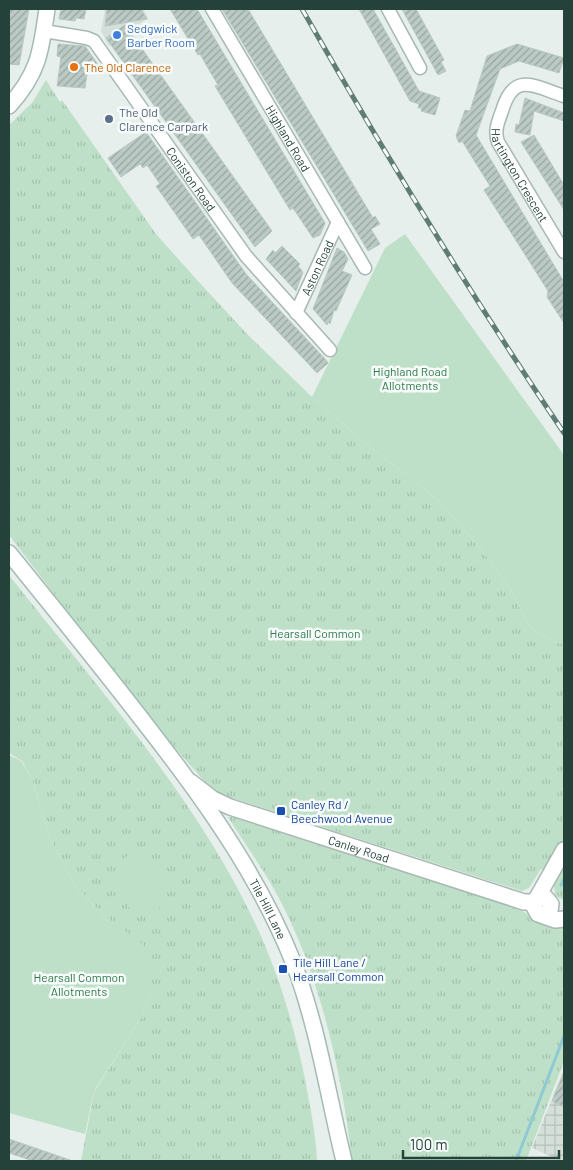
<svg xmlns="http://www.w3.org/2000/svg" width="573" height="1170" font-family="Barlow,sans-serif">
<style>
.built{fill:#d4dfda}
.industrial{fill:url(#industrial-grid)}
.park{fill:url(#park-tufts)}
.garden{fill:#bfe0c8}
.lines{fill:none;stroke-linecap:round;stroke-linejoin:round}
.stream{stroke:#8ec9d4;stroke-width:3}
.building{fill:url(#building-hatch);stroke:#b8c9c2}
.minor-casing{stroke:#a8b8b2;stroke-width:15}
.tertiary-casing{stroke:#a8b8b2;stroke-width:18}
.secondary-casing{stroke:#a4bbb3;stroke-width:18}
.minor{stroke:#fff;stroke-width:12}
.tertiary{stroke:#fff;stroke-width:15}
.secondary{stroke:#fff;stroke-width:15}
.rail-casing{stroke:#5f7d75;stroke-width:5}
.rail{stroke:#f7fbf9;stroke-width:3;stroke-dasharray:9;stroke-linecap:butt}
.shop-dot{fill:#3f7fe0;stroke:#f7fbf9;stroke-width:2}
.food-dot{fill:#e8710a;stroke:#f7fbf9;stroke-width:2}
.service-dot{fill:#5c6f8a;stroke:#f7fbf9;stroke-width:2}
.transit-dot{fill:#1a4fb4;stroke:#f7fbf9;stroke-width:2}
.labels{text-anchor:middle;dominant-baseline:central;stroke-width:5;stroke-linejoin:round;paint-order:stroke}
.shop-label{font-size:12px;fill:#366cbe;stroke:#f7fbf9;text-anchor:start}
.food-label{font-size:12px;fill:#c56008;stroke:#f7fbf9;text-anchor:start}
.service-label{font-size:12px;fill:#4e5e75;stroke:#f7fbf9;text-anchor:start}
.street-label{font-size:12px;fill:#24423a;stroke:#f7fbf9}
.park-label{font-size:12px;fill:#2d7a4b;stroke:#f7fbf9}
.transit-label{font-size:12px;fill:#164399;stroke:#f7fbf9;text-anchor:start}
</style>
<defs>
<pattern id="industrial-grid" width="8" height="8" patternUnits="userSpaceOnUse" patternTransform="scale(1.25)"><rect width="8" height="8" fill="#d4dfda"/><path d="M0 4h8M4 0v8" fill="none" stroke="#b6c1bc"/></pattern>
<pattern id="park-tufts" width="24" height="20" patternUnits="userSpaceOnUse" patternTransform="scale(1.25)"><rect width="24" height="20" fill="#bfe0c8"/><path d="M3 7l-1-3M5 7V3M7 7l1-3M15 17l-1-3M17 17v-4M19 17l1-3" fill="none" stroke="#a4c1ad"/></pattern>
<pattern id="building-hatch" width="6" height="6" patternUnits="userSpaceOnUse" patternTransform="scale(1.25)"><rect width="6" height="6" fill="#bbcac4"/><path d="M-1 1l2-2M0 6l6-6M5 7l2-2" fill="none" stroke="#98a6a0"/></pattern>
</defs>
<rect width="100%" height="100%" fill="#e6efeb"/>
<path class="built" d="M105,9H143L148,18L109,46L101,31Z"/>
<path class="industrial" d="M564,1069V1161H562L532,1148Z"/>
<path class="park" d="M46,80L60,102L62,100L156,234L197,280L248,335L312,397L365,443L436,498L483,551L510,589L531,629L554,642L564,644V900L555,896L554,885L556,878L541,869L529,888L522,891L219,794L204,781L143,711L9,535V125L32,103Z
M9,575C101,692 221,825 273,966C287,1002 297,1041 305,1079C310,1107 316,1133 317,1161H81L94,1092L141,1018L151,992L105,916L74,885L50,838L32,779L22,761L9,753Z
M228,817H236L519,909C535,918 545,928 564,925V1061L526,1161H352C342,1072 319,970 275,891C261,866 243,841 228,817Z"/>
<path class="garden" d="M405,234L564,455V644L554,642L531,629L510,589L483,551L436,498L365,443L312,397L385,248Z
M9,755L21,761L32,779L50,838L74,885L105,916L143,944L151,962V992L141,1018L94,1091L85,1134L9,1113Z
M134,851C138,851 142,851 146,853C160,861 179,924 136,915L127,905L116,870L120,862Z"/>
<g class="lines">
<path class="stream" d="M561,885L564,879
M516,1161L564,1036"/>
</g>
<path class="building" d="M9,9H29L19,65L9,64Z
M61,9H86L84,19L76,18L75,21L59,19Z
M107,9H141L147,19L105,26Z
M170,9H197L325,223L320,235L313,238L293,208L290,210L215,86L218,85L208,68L200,54L198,55Z
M222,9H248L373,218L375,216L380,224L371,229L380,244L368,251Z
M359,9H373L419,91L440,98L435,115L421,111L422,108H418L419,104L410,101Z
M402,9H416L444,60L441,62L446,71L438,75Z
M125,25L272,231L255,247L106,38Z
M58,44L85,46L99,66L87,74L85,88L57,86L61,57L57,56Z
M517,44L564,58L559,73L519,61L500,69L476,135L564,282V323L547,297L548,291L484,190L490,186L462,141L459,143L456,136L465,110L470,111L487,56Z
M525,98L564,113V121L534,111L530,135L515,132L516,124L519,125Z
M146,132L246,274L326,360L328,363L317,373L232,283L199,235L193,239L156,186L160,184L147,165L143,168L140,164L121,177L108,158Z
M534,135L564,185V210L521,142Z
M282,246L300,264L298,266L303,272L296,291L266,259L273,250L275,253Z
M337,248L344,252L348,259L342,271L352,275L336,311L334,310L330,324L328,322L327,325L313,309Z
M564,1072V1107L552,1101Z
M9,1139L70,1160V1161H33L9,1153Z"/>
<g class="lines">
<g class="minor-casing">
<g id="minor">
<path id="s1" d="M212,9L365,268"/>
<path d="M388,9L420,68"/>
<path id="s2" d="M44,31L87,38L94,41L246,256L330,350"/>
<path id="s3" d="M564,96C533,86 514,71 502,111C498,122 494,131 498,142L564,252"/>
<path id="s4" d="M296,313L338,222"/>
</g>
</g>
<g class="tertiary-casing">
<g id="tertiary">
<path id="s5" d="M191,782L213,799L230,807L524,902H534"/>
<path d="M564,850L533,905L538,914L555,920L564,919"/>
<path d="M537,898L545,897L551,904L550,911L543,915"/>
</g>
</g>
<g class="secondary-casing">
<g id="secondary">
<path d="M9,106C39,73 41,51 47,9"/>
<path id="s6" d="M9,553C56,611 104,670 150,730C206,802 260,878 294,964C318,1028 328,1095 344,1161"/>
</g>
</g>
<use href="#minor" class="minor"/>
<use href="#tertiary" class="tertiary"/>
<use href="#secondary" class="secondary"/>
<g class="rail-casing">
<path id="rail" d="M302,9C384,153 471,295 564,433"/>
</g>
<use href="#rail" class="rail"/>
</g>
<circle class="shop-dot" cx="117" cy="35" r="5"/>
<circle class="food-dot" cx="74" cy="67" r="5"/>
<circle class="service-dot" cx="109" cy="119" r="5"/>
<g class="transit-dot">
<rect x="276" y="806" width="10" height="10" rx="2.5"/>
<rect x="278" y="964" width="10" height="10" rx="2.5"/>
</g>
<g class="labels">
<g class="shop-label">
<text x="127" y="28">Sedgwick<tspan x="127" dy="14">Barber Room</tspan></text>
</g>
<g class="food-label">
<text x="84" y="67">The Old Clarence</text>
</g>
<g class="service-label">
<text x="119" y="112">The Old<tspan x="119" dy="14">Clarence Carpark</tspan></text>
</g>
<g class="street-label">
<text stroke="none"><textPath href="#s1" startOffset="150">Highland Road</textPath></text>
<text stroke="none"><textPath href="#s3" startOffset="149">Hartington Crescent</textPath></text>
<text stroke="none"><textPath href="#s2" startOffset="220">Coniston Road</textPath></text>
<text stroke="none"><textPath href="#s4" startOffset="50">Aston Road</textPath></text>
<text stroke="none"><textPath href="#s5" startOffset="182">Canley Road</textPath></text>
<text stroke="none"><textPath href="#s6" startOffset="441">Tile Hill Lane</textPath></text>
</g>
<g class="park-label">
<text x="410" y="371">Highland Road<tspan x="410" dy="14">Allotments</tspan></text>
<text x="315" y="633">Hearsall Common</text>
<text x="79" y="977">Hearsall Common<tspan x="79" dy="14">Allotments</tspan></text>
</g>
<g class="transit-label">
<text x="291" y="804">Canley Rd /<tspan x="291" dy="14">Beechwood Avenue</tspan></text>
<text x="293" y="962">Tile Hill Lane /<tspan x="293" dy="14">Hearsall Common</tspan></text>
</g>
</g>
<rect width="573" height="1170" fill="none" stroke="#24423a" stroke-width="20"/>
<path d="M403 1150v8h156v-8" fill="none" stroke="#24423a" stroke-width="2.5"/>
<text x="410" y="1150" font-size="15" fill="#24423a" stroke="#f7fbf9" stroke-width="4" paint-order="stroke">100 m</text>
</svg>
